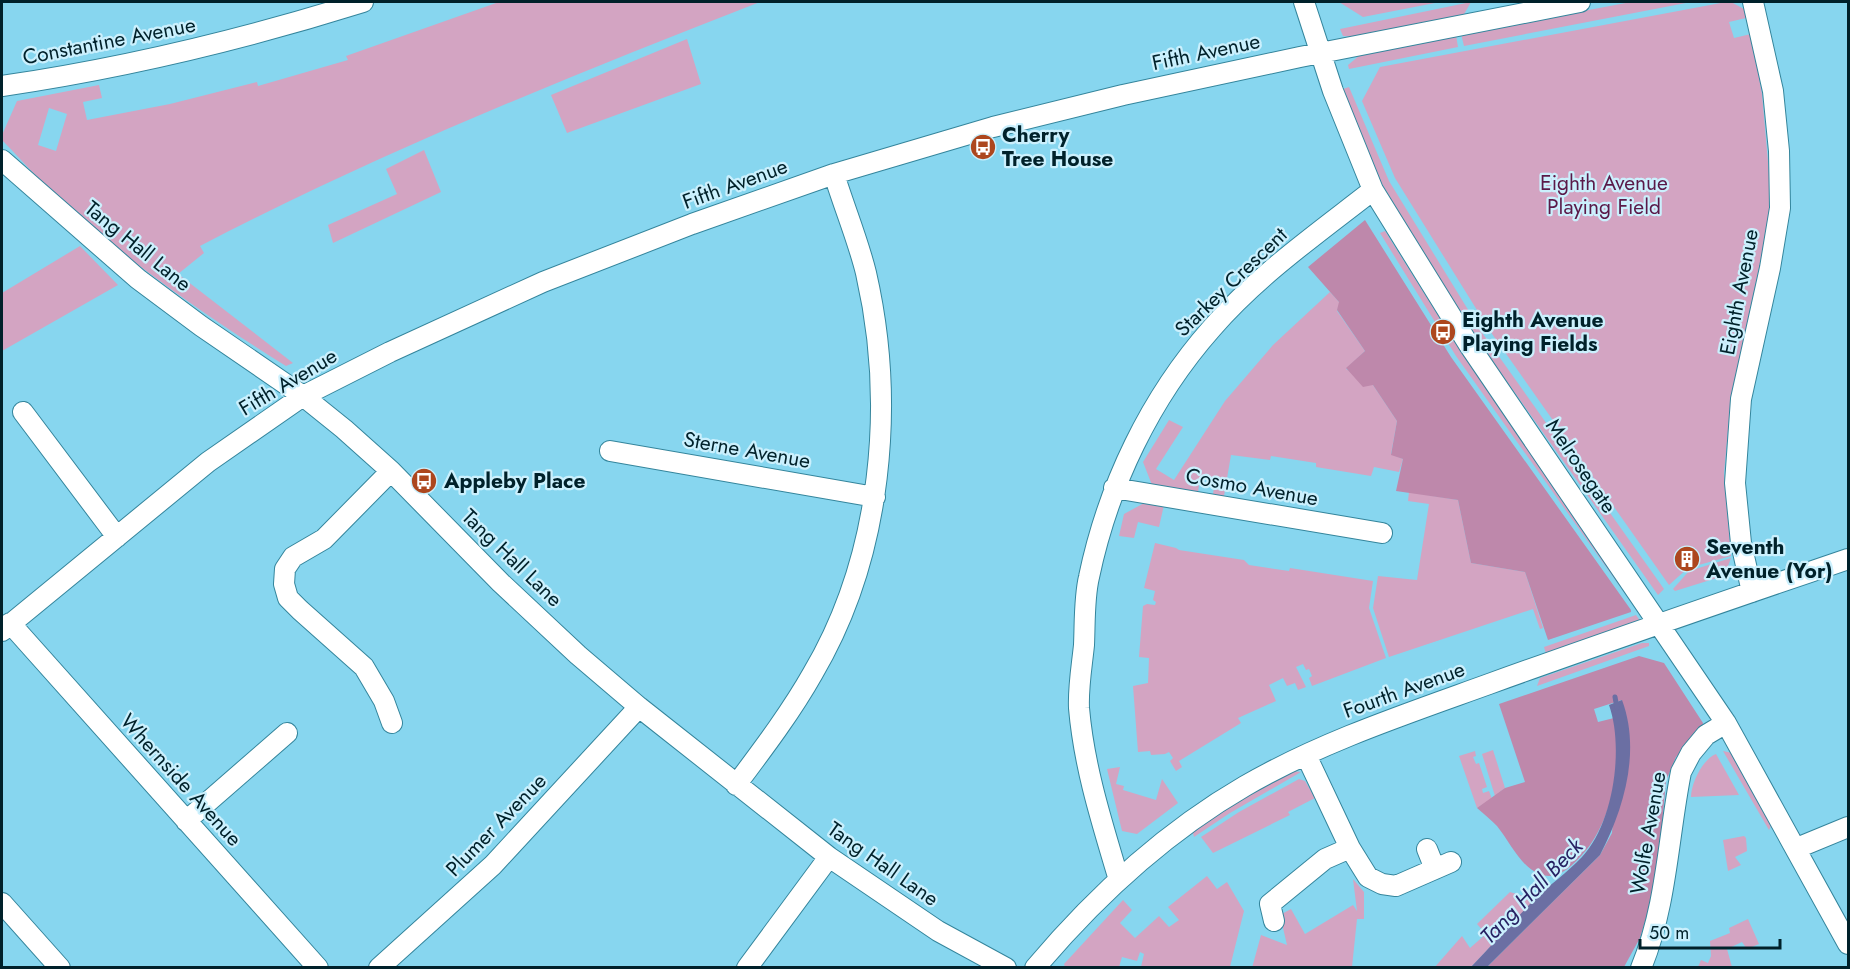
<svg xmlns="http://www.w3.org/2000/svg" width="1850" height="969" font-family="Jost,sans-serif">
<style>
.green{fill:#d3a4c2;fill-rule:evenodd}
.forest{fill:#be88ab}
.water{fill:#6b6fa3}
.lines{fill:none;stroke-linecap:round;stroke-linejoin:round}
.stream{stroke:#6b6fa3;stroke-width:5}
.minor-casing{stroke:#34859c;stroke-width:22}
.minor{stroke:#fff;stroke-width:20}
.labels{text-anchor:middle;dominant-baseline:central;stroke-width:4.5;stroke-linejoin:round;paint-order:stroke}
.street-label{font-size:21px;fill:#00212a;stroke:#cbf0fd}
.poi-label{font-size:21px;font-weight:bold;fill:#00212a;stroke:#cbf0fd;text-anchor:start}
.park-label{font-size:21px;fill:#5a1948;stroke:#cbf0fd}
.water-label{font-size:22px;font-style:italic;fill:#272263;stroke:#cbf0fd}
</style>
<rect width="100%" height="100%" fill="#87d6ef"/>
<path class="green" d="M499,2H760C570,76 381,152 200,246L204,253L178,274L293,363L286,366C212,320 146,274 79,217C52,194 27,166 2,140V135L17,101L99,85L102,98L83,102L87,120L170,104L257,82L258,86L348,60L346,56ZM49,108L67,114L56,151L38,145Z
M1339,2H1440L1363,17Z
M1471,2L1463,16L1359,37L1343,36L1340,29Z
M1631,2H1691L1464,46L1461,34Z
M1726,2H1731L1744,9L1746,18L1729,22L1734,38L1751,34L1762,94L1772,207L1731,398L1724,473L1731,556L1688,568L1669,585L1490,331L1395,178L1362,101L1380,67Z
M1456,35L1458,47L1349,69L1348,65L1360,55Z
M687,39L701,84L567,133L551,95Z
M1349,87L1389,181L1483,334L1664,589L1658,595L1476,338L1382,184L1343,89Z
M424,150L441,192L333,243L328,225L397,194L386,169Z
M1385,231L1461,352L1641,606L1636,609L1456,356L1380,233Z
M80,246L118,285L2,351V293Z
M1330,292L1340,303L1337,311L1365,351L1346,369L1373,385L1397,421L1391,454L1403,459L1399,472L1374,467L1371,476L1316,467V463L1271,456L1270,460L1231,455L1224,496L1213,494L1215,481L1200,478L1198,492L1152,485L1143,462L1169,420L1183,427L1156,469L1174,480L1225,401L1273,345Z
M1409,492L1458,500L1471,563L1525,572L1543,628L1540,629L1533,609L1389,657L1373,608L1378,576L1417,580L1429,504L1408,501Z
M1146,502L1164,505L1159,527L1138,522L1134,538L1119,536L1124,514Z
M1155,543L1176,548L1179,550L1244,560L1249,565L1289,571L1290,568L1373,581L1369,608L1386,658L1312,686L1309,678L1312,676L1309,669L1306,670L1303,664L1296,667L1306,687L1298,690L1295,683L1287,686L1283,678L1269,685L1276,701L1238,718L1241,723L1179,761L1182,767L1176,771L1170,761L1173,758L1169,752L1165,754L1151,755L1150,751L1138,752L1133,686L1148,683L1149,658L1139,657L1143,606L1147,604L1155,605L1156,602L1153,600L1155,591L1144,588Z
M1731,558L1725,574L1720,577L1675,591L1673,589L1689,571Z
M1636,615L1641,622L1546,654L1544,647Z
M1642,643H1649V646L1537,686L1540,678Z
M1493,750L1505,788L1495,796L1482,754Z
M1475,751L1476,756L1473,757L1476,764L1479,763L1487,787L1482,789L1483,793L1489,791L1492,799L1477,808L1459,756Z
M1723,751L1732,753L1773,822L1769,830Z
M1716,754L1739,795L1691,797C1691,783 1703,759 1716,754Z
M1120,767L1116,784L1124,786L1123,790L1156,800L1162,779L1178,803L1137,834L1122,831L1107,769Z
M1293,771L1301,772L1230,813L1194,837L1192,829L1223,808Z
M1299,779L1305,781L1315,798L1288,812L1290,815L1213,853L1201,837L1239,812Z
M1744,836L1746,838L1747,851L1735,857L1741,865L1728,871L1723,840Z
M1207,876L1217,889L1227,882L1244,911L1230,967H1141L1144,954L1140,952L1137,961L1122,957L1119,967H1065L1064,964L1123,900L1132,910L1120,923L1135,938L1159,916L1169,927L1179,920L1168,907Z
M1353,879L1364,892V919H1357L1352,967L1252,968L1261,935L1287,945L1280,915L1291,909L1305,934L1353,905L1357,911Z
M1510,892L1535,900L1471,967L1434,968L1462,936L1470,948L1486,934L1477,924Z
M1748,919L1759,944L1747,949L1742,942L1727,949L1732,967H1698L1701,960L1708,963L1711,956L1710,941L1730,933L1729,928Z"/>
<path class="forest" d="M1365,220L1451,357L1631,610V612L1548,640L1525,572L1471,563L1458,500L1396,491L1403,459L1391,455L1397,421L1373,385L1363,387L1346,368L1365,351L1337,310L1339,302L1308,267Z
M1639,656L1664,663L1703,723L1702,731L1676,757L1666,781L1658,867L1649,908L1640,938L1624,967H1487L1600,855L1612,833L1622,700L1594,709L1598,722L1614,718C1624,766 1611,832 1572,865C1562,874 1552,879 1539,874C1520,866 1510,842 1497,826C1491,820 1484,814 1477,808L1505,788L1525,782L1499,704Z"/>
<path class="water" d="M1622,700C1641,751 1624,809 1600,855L1487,967H1471C1492,945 1512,922 1534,900C1549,885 1567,873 1582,857C1614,823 1624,747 1609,705Z"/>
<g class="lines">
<path class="stream" d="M1615,697L1617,708"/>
<g class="minor-casing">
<path id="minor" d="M1304,2L1333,91L1373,190L1469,345L1726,723L1848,944
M2,86C125,68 245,39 363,2
M2,160L138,279L201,326L303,396L344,429L391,471L501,583L578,655L639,707L829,857L938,931L1006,968
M23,412L117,537
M610,451L875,497
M391,471L324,539L293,557L285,569L284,584L288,598L300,610L364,667L384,701L392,723
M1114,488L1382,533
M1752,592L1741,543L1735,483L1741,399L1770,268L1780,208L1779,151L1773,91L1753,2
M10,623L318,968
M2,631L208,462L303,396L390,352L543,282L692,224L834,174L993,127L1123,95L1300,57L1580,2
M1306,755L1350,848L1368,877L1382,884L1396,886L1451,862
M736,785C763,749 791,712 813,673C882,556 896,404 866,273C858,240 844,207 834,174
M186,821L287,733
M1797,848L1848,827
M1427,849L1435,869
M1119,880C1102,823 1084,767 1079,708C1078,687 1082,665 1084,645C1085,623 1084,598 1089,577C1108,486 1150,398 1212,328C1258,275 1318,233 1373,190
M2,903L60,968
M1274,921L1270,904L1325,859L1350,848
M379,968L493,865L639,707
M747,968L829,857
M1035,968C1095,897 1164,833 1245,786C1321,742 1406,714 1489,684C1608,641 1728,600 1848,559
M1641,968C1667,905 1668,837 1681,772L1691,753L1706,735L1726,723"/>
</g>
<use href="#minor" class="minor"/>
</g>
<defs>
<g id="bus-disc" transform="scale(1.35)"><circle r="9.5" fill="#ad471e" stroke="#cbf0fd"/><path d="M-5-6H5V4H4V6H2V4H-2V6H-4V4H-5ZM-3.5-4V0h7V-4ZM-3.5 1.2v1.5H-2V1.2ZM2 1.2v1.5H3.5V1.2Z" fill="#fff"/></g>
<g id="building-disc" transform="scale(1.35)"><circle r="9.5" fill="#ad471e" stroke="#cbf0fd"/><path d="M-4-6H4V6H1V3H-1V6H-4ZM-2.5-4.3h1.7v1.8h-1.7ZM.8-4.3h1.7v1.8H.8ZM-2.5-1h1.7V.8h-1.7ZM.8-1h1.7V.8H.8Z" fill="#fff"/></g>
</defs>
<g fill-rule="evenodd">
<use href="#bus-disc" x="983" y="147"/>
<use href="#bus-disc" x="1443" y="332"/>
<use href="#bus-disc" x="424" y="481"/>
<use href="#building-disc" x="1687" y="559"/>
</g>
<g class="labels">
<g class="street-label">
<text transform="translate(109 41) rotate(-11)">Constantine Avenue</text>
<text transform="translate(1206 52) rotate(-12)">Fifth Avenue</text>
<text transform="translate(735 184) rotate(-20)">Fifth Avenue</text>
<text transform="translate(138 246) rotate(39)">Tang Hall Lane</text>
<text transform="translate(1231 282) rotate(-44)">Starkey Crescent</text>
<text transform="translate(1739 292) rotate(-79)">Eighth Avenue</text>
<text transform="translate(288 382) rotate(-31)">Fifth Avenue</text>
<text transform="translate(747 450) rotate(10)">Sterne Avenue</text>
<text transform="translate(1581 466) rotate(56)">Melrosegate</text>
<text transform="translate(1252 487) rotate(10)">Cosmo Avenue</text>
<text transform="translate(512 558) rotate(44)">Tang Hall Lane</text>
<text transform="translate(1404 690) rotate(-20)">Fourth Avenue</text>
<text transform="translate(181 780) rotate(48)">Whernside Avenue</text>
<text transform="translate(496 825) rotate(-46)">Plumer Avenue</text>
<text transform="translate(1648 833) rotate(-80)">Wolfe Avenue</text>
<text transform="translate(883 864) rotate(35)">Tang Hall Lane</text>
</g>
<g class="poi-label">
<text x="1002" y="135">Cherry<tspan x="1002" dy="24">Tree House</tspan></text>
<text x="1462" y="320">Eighth Avenue<tspan x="1462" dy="24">Playing Fields</tspan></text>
<text x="444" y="481">Appleby Place</text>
<text x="1706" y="547">Seventh<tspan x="1706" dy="24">Avenue (Yor)</tspan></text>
</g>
<g class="park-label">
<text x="1604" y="183">Eighth Avenue<tspan x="1604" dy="24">Playing Field</tspan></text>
</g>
<g class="water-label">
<text transform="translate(1531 891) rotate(-46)">Tang Hall Beck</text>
</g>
</g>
<rect width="1850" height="969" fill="none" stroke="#00212a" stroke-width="6"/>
<path d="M1640 939v9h140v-9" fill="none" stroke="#00212a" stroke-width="3"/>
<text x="1649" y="939" font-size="18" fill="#00212a" stroke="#cbf0fd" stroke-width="4.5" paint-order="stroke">50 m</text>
</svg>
